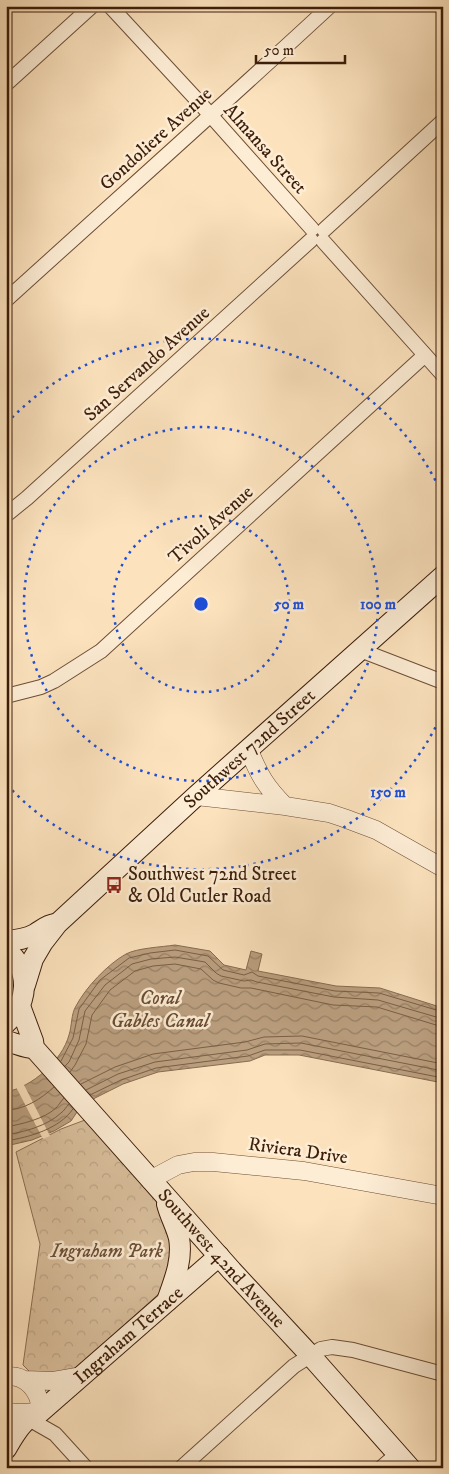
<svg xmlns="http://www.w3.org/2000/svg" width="449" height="1474" font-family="'IM FELL DW Pica',serif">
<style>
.park{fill:url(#park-crowns);stroke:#8c6f54}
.water{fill:url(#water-waves);stroke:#886c50}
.pier{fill:#fce3be}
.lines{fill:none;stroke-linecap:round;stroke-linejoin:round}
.shore{stroke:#7c5e44;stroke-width:1}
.minor-casing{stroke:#6c4e36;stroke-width:16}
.tertiary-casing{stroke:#6c4e36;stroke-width:19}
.secondary-casing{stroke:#3c1d09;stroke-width:22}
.minor{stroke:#fdedd5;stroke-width:14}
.tertiary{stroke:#fdedd5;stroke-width:18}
.secondary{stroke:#fdedd5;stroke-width:20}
.ring{fill:none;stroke:#1d4ed8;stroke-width:2.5;stroke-dasharray:2.5 5}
.labels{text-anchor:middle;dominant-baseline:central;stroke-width:5;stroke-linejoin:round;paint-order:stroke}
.street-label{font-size:19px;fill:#3c1d09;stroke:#fdedd5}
.poi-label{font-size:19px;fill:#3c1d09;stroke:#fdedd5;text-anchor:start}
.park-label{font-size:19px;font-style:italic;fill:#6c4e36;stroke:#fdedd5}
.water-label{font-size:20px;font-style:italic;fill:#684b33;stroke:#fdedd5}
.centre{fill:#1d4ed8;stroke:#fdedd5;stroke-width:2.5}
.ring-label{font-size:15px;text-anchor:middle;font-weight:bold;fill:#1d4ed8;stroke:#fdedd5;stroke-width:5;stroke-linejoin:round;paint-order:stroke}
</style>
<defs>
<pattern id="park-crowns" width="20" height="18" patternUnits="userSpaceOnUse" patternTransform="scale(1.25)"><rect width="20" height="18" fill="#dbc19f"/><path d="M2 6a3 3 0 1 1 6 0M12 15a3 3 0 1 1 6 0" fill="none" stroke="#bda588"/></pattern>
<pattern id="water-waves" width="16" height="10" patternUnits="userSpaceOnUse" patternTransform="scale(1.25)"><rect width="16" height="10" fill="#bba080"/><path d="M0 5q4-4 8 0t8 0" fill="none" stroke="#998267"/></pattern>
</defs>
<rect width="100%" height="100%" fill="#fce3be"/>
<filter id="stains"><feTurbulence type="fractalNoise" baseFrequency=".004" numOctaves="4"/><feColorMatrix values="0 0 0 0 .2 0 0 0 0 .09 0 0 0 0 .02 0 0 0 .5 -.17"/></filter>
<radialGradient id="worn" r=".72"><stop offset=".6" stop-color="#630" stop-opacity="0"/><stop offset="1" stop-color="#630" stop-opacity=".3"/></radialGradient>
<path class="park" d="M85,1120L161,1207L174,1236L163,1290L74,1370L67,1373L32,1374L23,1365L40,1244L16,1152L61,1129Z"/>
<path class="water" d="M175,945L210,951L224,965L246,970L251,951L262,954L258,971L336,986L380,988L443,1008V1083L299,1055H265L250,1061L158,1072L123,1084L95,1098L77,1112L71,1121L54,1131L32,1140L6,1146V1092C32,1087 62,1061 69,1035C72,1026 71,1014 76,1006C86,987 108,964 126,954C137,948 162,947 175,945Z"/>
<path class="pier" d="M23,1083L50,1136L43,1139L16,1087Z"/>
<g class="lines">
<path class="shore" d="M61,1061L73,1038L79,1009L100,980L129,958L150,953L175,950L208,956L223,970L244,975L252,972L258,976L335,991L379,993L443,1012
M65,1066L69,1062L79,1040L85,1011L105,985L132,964L151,959L175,957L205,962L216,973L221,976L244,981L251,980L257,982L334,997L378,1000L443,1019
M70,1072L75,1065L86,1044L92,1015L110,990L135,971L153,966L175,964L201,969L213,980L219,983L241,988H251L333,1005L377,1007L436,1025L443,1026
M81,1084L115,1067L153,1054L245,1042L264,1037L302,1036L443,1064
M86,1090L118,1074L155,1062L247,1050L265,1044L301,1043L443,1071
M90,1095L121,1080L156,1068L248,1056L265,1050H300L443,1078
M6,1110C24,1110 41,1099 54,1087
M6,1127C22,1124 44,1119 56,1108C59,1105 61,1101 64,1098
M6,1135C24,1132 47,1126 61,1113C64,1111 66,1107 69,1104
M6,1141C30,1137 59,1129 73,1109"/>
<g class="minor-casing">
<path id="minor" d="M110,6L197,100L312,229
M6,84L92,6
M324,230L443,121
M323,241L443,375
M6,300C114,202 223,105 330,6
M6,515L27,498L311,240
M360,650L443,682
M6,696L41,687L54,681L101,651L425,355
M34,1422L55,1434L86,1468
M181,1468L294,1366L321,1349L332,1347L353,1350L443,1374
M381,1468L397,1454"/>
</g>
<g class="tertiary-casing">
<path id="tertiary" d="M249,750C259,775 266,787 285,806
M196,796L285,806L329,813L344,818L376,830L443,868
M150,1180L178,1165L194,1162H213L304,1171L443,1196
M6,1377C21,1373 35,1386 39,1400C40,1404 40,1408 40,1412L20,1413L6,1412
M25,1380L52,1381L81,1376"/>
</g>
<g class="secondary-casing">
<g id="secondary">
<path d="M6,941C17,940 26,939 35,934C42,930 47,925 55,924"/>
<path d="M6,950C31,969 29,1003 6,1023"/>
<path id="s1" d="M25,985L33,959L43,942L57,924L196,796L443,576"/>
<path id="s2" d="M20,1006L33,1041L34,1048L232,1271L310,1355L410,1468"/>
<path d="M6,1041C16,1043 24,1048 34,1048"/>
<path d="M167,1301C174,1281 183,1260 179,1238C176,1226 170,1216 167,1204"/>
<path id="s3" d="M6,1449C13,1437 23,1417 37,1415L219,1256"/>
</g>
</g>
<use href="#minor" class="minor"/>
<use href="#tertiary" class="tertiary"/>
<use href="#secondary" class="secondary"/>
</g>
<g class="ring">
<circle cx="201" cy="604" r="88"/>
<circle cx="201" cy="604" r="177"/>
<path d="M442 714A265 265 0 0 1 7 785M7 423A265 265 0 0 1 442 494"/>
</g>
<defs>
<g id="bus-bare" transform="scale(1.35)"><path d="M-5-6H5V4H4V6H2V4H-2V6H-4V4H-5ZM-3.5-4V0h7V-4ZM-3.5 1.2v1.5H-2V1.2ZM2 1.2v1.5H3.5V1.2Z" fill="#8f2418" stroke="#fdedd5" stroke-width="2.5" paint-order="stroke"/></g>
</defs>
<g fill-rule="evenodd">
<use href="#bus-bare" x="114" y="885"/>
</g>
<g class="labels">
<g class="street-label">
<text transform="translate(156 139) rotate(-42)">Gondoliere Avenue</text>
<text transform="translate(265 149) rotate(48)">Almansa Street</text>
<text transform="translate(147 364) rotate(-42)">San Servando Avenue</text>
<text transform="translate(211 525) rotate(-42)">Tivoli Avenue</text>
<text stroke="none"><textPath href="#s1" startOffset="330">Southwest 72nd Street</textPath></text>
<text transform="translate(298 1151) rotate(8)">Riviera Drive</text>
<text stroke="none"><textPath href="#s2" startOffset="326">Southwest 42nd Avenue</textPath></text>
<text stroke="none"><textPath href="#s3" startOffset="169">Ingraham Terrace</textPath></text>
</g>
<g class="poi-label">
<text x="128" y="874">Southwest 72nd Street<tspan x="128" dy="22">&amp; Old Cutler Road</tspan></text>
</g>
<g class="park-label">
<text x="107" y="1251">Ingraham Park</text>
</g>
<g class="water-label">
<text x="160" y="998">Coral<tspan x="160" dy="23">Gables Canal</tspan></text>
</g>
</g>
<circle cx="201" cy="604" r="8" class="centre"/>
<g class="ring-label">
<text x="289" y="609">50 m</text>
<text x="378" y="609">100 m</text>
<text x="388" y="797">150 m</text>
</g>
<rect width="449" height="1474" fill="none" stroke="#fce3be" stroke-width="25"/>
<rect x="8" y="8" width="434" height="1459" fill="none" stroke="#3c1d09" stroke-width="2.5"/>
<rect x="12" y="12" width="424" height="1449" fill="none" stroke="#3c1d09"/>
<path d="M256 55v8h89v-8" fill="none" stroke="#3c1d09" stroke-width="2.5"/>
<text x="264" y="55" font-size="15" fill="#3c1d09" stroke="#fdedd5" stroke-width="4" paint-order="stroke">50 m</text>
<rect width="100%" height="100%" filter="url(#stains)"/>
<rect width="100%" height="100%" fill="url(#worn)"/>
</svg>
